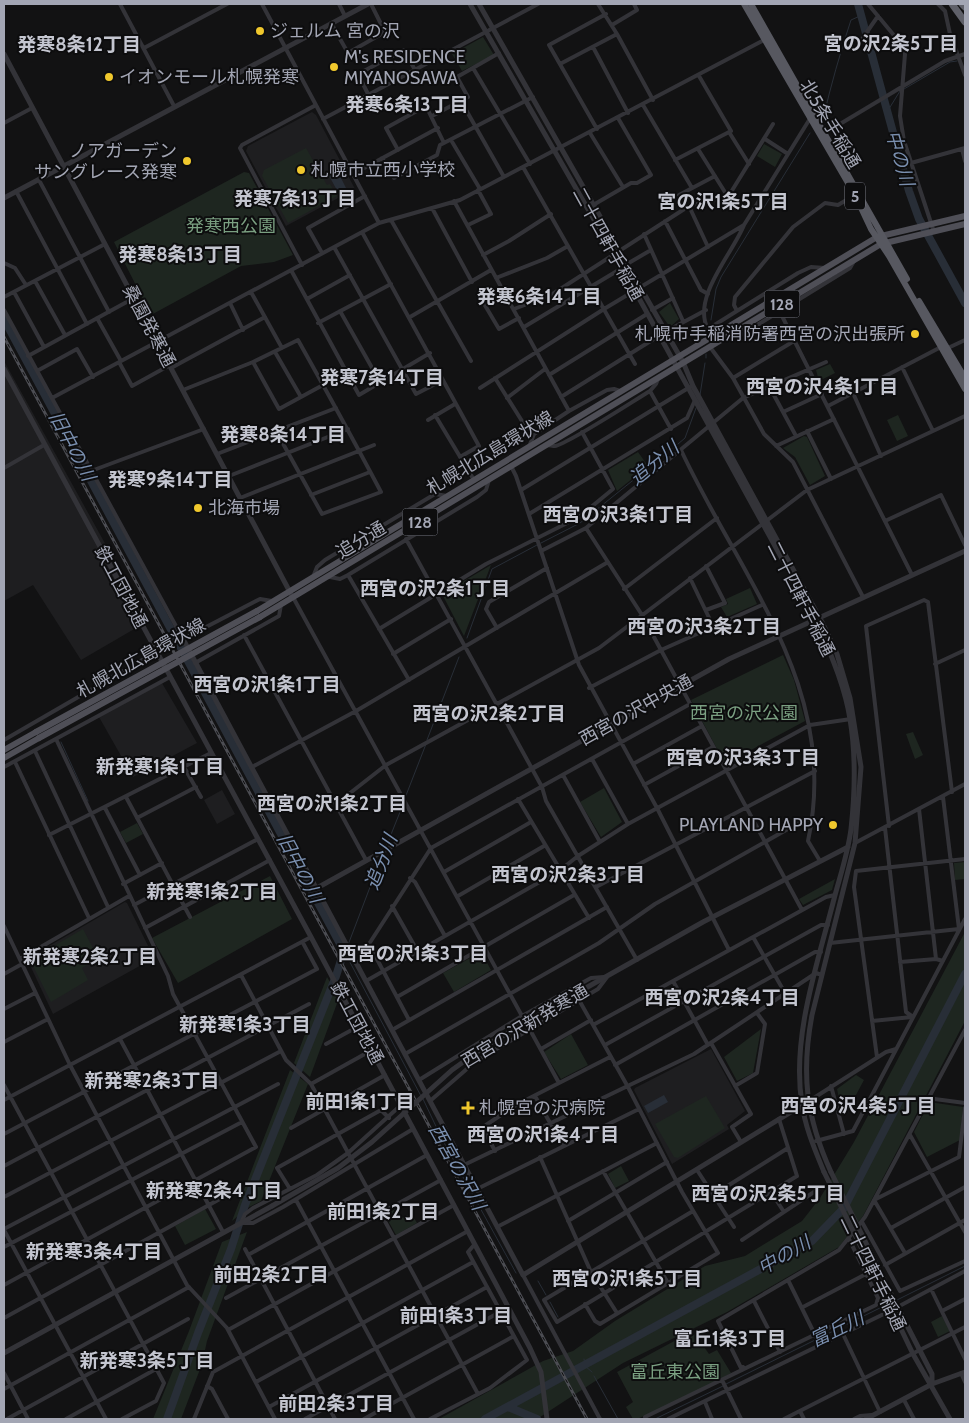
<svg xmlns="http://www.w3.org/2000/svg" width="969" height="1423" font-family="Cabin,'Noto Sans JP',sans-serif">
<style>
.built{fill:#1e1e20}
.green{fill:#1e2620}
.water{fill:#282e37}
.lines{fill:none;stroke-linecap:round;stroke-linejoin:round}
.stream{stroke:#282e37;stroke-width:1}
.river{stroke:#282e37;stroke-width:8}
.minor{stroke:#333338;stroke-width:4}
.tertiary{stroke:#333338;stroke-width:5}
.primary{stroke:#4f4f57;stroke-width:6}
.trunk{stroke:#575860;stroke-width:6}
.motorway{stroke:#5f6069;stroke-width:7}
.rail-casing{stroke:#4c4d53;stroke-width:3}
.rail{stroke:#0d0d0e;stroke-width:1;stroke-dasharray:4;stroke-linecap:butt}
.tertiary-bridge{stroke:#333338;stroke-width:5}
.primary-bridge{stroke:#4f4f57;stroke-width:6}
.poi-dot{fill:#f0c82d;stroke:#0d0d0e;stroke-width:2}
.labels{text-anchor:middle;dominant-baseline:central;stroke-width:4;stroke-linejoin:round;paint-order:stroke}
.shield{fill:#0d0d0e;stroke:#767882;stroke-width:1}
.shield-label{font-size:16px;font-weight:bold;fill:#a3a6b4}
.poi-label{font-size:18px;fill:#a3a6b4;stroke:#0d0d0e;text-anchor:start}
.street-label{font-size:18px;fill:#a3a6b4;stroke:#0d0d0e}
.park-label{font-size:18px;fill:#7a9f81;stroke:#0d0d0e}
.neighbourhood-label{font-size:19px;font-weight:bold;fill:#c4c6d0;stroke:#0d0d0e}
.water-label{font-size:19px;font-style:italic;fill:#7a8faf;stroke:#0d0d0e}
</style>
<rect width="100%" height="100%" fill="#121213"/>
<path class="built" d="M312,112L316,115L355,189L286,226L246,151L248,146Z
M4,361L148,621L81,660L33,585L4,601Z
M162,683L197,743L133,777L99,717Z
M222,790L235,814L217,824L204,800Z
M125,902L127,903L154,958L53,1014L28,961L32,956Z
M711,1049L745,1111L727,1125L729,1129L672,1164L634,1090L635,1088Z"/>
<path class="green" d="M483,37L494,55L462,71L452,54Z
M764,144L782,154L775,167L757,156Z
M306,148L327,185L330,184L337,196L288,223L262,176L264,170Z
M244,172L249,173L293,255L274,262L241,266L151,315L114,242Z
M670,303L679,319L670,327L659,312Z
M830,364L835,373L819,381L816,370Z
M898,415L908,436L897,441L887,420Z
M804,436L807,437L825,476L810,485L795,457L783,448Z
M638,452L648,466L617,491L608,470Z
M491,565L464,636L442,594Z
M750,588L757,604L727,617L721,607L728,604L726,599Z
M783,655L794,680L805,721L725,764L691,700Z
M913,732L923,755L915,759L906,734Z
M604,788L622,822L601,837L580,802Z
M137,823L143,834L126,843L120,832Z
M965,862V879L955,880L954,863Z
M270,876L292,919L178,983L152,938Z
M835,879L832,890L803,905L799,899Z
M83,929L98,958L82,968L88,980L51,1002L31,962L35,957Z
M965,932V1021L863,1216L839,1247L727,1312L623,1363L537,1419H439L543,1361L573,1351L615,1321L705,1266L745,1256L802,1221L820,1198L854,1142Z
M481,952L491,970L454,992L443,973Z
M327,977L339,998L310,1077L294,1063Z
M761,1029L753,1073L737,1081L724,1057Z
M571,1034L588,1065L561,1079L544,1052Z
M290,1070L308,1084L261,1201L249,1207L232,1221Z
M856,1075L864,1080L849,1108L840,1103L837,1089Z
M706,1096L725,1128L678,1158L674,1157L655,1124Z
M929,1102L963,1107L960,1140L927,1157L914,1132Z
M621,1166L629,1181L615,1188L608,1174Z
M205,1209L216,1229L185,1245L175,1226Z
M395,1209L400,1219L411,1213L417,1223L396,1235L385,1215Z
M247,1232L207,1341L202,1364L181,1419H153L189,1331L222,1242Z
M942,1316L950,1331L938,1337L931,1322Z
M695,1334L709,1354L717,1350L731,1373L687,1397L637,1419H633L626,1407L633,1402L617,1372L678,1339L682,1343Z"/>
<path class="water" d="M336,168L347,190L339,194L327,172Z
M664,1095L668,1102L648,1113L644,1106Z"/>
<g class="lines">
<path class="stream" d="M904,89L950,62L957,61
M887,112L900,91
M823,119C831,85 840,53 851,20L860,16
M711,320L716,289L721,277L810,133
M706,358V354
M700,395L705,363
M541,543L580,523L678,444L685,438L696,408
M467,638L492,569L537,545
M427,740L459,657
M61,742L88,801
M405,798L426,744
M386,847L404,802
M348,945L383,853
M344,951L421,1096
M423,1099L442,1139L516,1273
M538,1281L546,1295
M897,1300L965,1266
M550,1302L558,1317
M584,1359L585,1366L592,1372
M594,1376L618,1419
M726,1384L886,1305
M655,1419L723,1386"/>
<path class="river" d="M858,4L909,191L919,219L965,303
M4,319L344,951L336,976L245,1205L231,1249L198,1333L167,1419
M508,1407L537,1419
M485,1419L812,1241L844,1208L965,974"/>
<path class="minor" d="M120,4L174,106
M262,4L379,223
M339,4L345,16
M598,4L617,34L653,100
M868,4L902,45L905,54L900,116L904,141L934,232
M938,4L945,11L950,34L965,75
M331,23L348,53L385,32L371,4
M612,25L637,10L634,4
M860,42L878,16
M593,47L628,113
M144,48L227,4
M560,64L617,34
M473,68L530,164
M368,94L358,74L404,50L415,70
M461,101L504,177
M643,105L692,188
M432,116L468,97L457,77L499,53
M323,119L538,4
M4,123L32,108
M597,129L549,45L606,14
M729,132L749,164
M590,133L623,187
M825,133L945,61L965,54
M765,139L788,154
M451,140L480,189
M698,149L728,197
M962,149L965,161
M398,150L386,128L426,106L444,143
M382,158L394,178L437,155L440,145L533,97
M675,160L731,131L699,76
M911,163L965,148
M523,167L635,364
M353,174L438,128
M39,180L109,312
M16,191L87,324
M679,195L715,176
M454,201L569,411
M689,206L708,247
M432,208L472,282
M588,208L631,183H637L651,175L618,118
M391,220L471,361
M665,221L701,290L708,294
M468,225L491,214L478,190
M362,232L479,446L460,457
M644,234L683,321
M334,247L416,394L443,380
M322,253L308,228L365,196
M483,255L509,241L551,214
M4,263L15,268L26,285
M627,264L651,250
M302,265L240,148L242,145L316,105
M291,270L359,395L430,353
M496,278L547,258L568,246
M35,281L65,335
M503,290L483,302L499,329L519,318
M14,292L44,347
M251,292L282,348
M4,297L105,244
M307,299L350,275
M230,303L243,330
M514,309L551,295L689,206L728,197L773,124
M4,310L183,639L260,599L272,601
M652,310L673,298
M340,311L380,382
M737,311L734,305L735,297L793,227L825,203L838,205L855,195
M780,312L912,575
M410,317L491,270
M97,318L121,361
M318,323L391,284
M524,327L622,268
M708,329C691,298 733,253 744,225
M732,335H741L850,268L854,261
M697,345L700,334L798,273L811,267L825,268
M710,347L733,378L764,434L793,462L863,597
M948,348L965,340
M275,352L301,397
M28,356L134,298
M119,362L132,386L170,365
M902,367L933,431
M171,368L265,317
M37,371L77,349L93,377
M549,375L647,314
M495,378L532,437
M733,378L794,341
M769,386L796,436
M480,388L604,309L744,225L811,117
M183,390L253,362
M650,391L671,429
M853,393L881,456
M561,397L665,332L706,310
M52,398L379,223L460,200L766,39
M507,398L545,369
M828,406L941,347
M783,412L822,394
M435,415L474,480
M428,420L455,404
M276,431L322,514L381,492C354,441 326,390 298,340L253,362L279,409L323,385
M807,431L831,479
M547,445C550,445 552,446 555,446C566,445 635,400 650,391L656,384L658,379
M776,446L834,419
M529,447L534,434L569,411L607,390L614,389L620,391
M681,450C741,579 841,689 808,841L820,861
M217,454L336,408
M511,466L516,476L579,665L657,808L729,950
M4,468L44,445
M91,471L204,429
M229,476L348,429
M521,490L690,387
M311,495L370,472
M240,498L374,445
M529,514L687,418L695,400
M885,521L941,495L965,545
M586,528L642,615L802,910
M406,539L542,787L546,801L637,960
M541,551L586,528L743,398L826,362
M348,575L409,680
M313,577L317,567L325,560L435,494L447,496
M330,577L340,579L348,575L477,497L486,490L489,480
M690,578L713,626
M624,589L717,518
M294,599L522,1016
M706,610L725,603L706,566
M497,628L486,609L489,602L547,568
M379,629L486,564L579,517L613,489L582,432
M244,635L366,860
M393,654L451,619
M195,663L279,616L281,605
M935,664L965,650
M589,688L661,650L762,605
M4,740L156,652
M35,751L108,907
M592,759L628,824
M15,762L89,918
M633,764L702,726
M4,767L170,677
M184,767L201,797
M252,767L356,711L608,562
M563,775L600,842
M644,785L713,747
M126,797L190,917
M518,799L589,918
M336,804L386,765L599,648L807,490L965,416
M105,808L140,875
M919,809L936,959
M137,818L196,787
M889,826L866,626L924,600L928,602L952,792
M885,828L906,1012L913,1017
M49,835L211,753
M855,843L965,784
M444,872L531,822
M410,878L415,882L445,936
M123,884L162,863
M596,887L815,771
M458,896L544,846
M134,905L258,839
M392,906L418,952
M4,926L70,1065L187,1285L227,1328L275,1419
M145,928L270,860
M753,937L785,993
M830,943L959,929L943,797
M20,959L129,896
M900,962L936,959L943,961
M4,974L22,964
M241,975L286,1060L311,1084L478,1394
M366,981L559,871L578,856L628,824L810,725L851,719
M673,981L708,1045
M397,997L574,895
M579,1000L628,1087L682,1192L718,1253L600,1324L595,1321L585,1304
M4,1009L35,993
M409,1020L369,944L431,848L690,704
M872,1021L912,1017
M593,1025L826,897L835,895
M529,1028L559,1083
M392,1030L607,907
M120,1039L223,1232
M4,1042L48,1019
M711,1043L751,1114L732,1127L741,1142
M326,1044L359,1026
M605,1045L821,925H828
M541,1049L591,1020
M405,1054L599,943L655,904L802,821L813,818
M877,1057L854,887L856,871L965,859
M615,1065L815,952H821
M419,1080L522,1016L591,978L604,977
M311,1084L372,1050
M4,1085L164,1383L156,1401L122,1419
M735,1086L757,1073L765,1024L757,1013
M831,1086L844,1134
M535,1096L563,1146
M927,1098L965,1103
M4,1100L311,937
M430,1101L476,1061L598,989L607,977
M809,1101L886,1052L896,1049
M401,1105L348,1153L317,1175L253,1208L245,1214L241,1223H253L283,1207L413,1129
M291,1128L385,1075
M4,1134L317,969L303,943
M910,1135L965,1232
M816,1141L853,1131L965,919
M495,1151L484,1130L486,1125L516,1105L610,1057
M540,1157L591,1272L617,1313
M464,1165L694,1054L816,973L822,975
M4,1166L309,1004
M697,1170L734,1227
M603,1171L668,1283
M290,1189L277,1168L381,1110L389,1118
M477,1189L639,1109
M771,1192L784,1212
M713,1195L788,1148
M4,1197L281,1051
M296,1200L414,1419
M693,1211L544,1300L557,1322L797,1176L779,1119
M568,1221L667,1162
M862,1222L900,1291L965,1261
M497,1227L657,1143
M891,1228L965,1187
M4,1229L278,1084
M4,1230L106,1419
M742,1240L823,1186
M4,1247L242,1122
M245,1249L335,1419
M905,1253L874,1200L959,1157L965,1108
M248,1255L427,1155
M885,1265L965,1220
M523,1275L600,1419
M788,1280L820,1345
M4,1285L256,1147L173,994L168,976L56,739
M931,1289L965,1359
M226,1298L441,1180
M754,1301L780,1352
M803,1307L866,1274
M942,1311L965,1299
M4,1318L238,1189
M228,1330L454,1205
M843,1334L880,1412
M743,1367L742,1370L718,1321L839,1250L865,1217L965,1030
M4,1373L28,1419
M961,1373L965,1382
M722,1380L741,1419
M256,1382L473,1262
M207,1386L212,1389L228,1419
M4,1389L189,1287
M904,1400L914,1419
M705,1402L712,1419
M269,1407L487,1287
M800,1411L804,1419
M7,1419L188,1319
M66,1419L156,1369
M194,1419L213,1372L468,1231
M305,1419L500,1312
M364,1419L514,1336
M430,1419L490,1388L527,1360L468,1252L474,1245
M646,1419L645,1417L876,1305L878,1298L849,1239
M668,1419L892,1310L965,1271
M784,1419L965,1327
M854,1419L860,1416L872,1415"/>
<path class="tertiary" d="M470,4L635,291L819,626C831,655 845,687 850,719C856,755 855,793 851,829C848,853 840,876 834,899C818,962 791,1038 802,1104C805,1127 815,1150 824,1172
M479,4L683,362L693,386L823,624L837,654L850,698L861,767L855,843L812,1015C801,1074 806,1117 831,1172
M4,54L291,594
M4,198L368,4
M4,369L311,937L530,1348L541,1372L547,1419
M183,639L523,1275L804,1104
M317,888L729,659L965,551
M561,1002L703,922L848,847
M896,1304L932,1374V1384
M890,1306L913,1354L950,1419
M4,1353L272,1206
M866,1419L932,1384L965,1372"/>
<path class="primary" d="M257,611L877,237L965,216
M260,617L881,244L965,224
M4,750L36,732
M4,758L39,738"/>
<path class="trunk" d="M744,4L855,195L871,229L889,256L965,389
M751,4L907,279
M919,301L965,378"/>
<path class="motorway" d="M952,4L965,22
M962,4L965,7"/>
<g class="rail-casing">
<path id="rail" d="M4,337L587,1419"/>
</g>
<use href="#rail" class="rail"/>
<path class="tertiary-bridge" d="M824,1172L890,1306
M831,1172L896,1304
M272,1206L338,1168L372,1142L452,1070L487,1045L561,1002"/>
<path class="primary-bridge" d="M36,732L257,611
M39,738L260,617"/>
</g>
<g class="poi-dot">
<circle cx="260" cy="31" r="5"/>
<circle cx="334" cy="67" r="5"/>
<circle cx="109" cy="77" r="5"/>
<circle cx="187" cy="161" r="5"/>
<circle cx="301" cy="170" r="5"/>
<circle cx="915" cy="334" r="5"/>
<circle cx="198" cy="508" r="5"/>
<circle cx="833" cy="825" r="5"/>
<path d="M465.5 1100.5h5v5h5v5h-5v5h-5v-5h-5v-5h5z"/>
</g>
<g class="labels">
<g class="shield">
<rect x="845" y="182.5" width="20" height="27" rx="4"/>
<rect x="764.5" y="290.5" width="35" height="27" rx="4"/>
<rect x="402.5" y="508.5" width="35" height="27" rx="4"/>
</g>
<g class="shield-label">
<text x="855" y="196">5</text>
<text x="782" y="304">128</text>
<text x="420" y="522">128</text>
</g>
<g class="poi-label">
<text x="270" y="31">ジェルム 宮の沢</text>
<text x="344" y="57">M's RESIDENCE<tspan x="344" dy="21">MIYANOSAWA</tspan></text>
<text x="119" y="77">イオンモール札幌発寒</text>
<text x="177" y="151" text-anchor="end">ノアガーデン<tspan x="177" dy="21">サングレース発寒</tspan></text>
<text x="311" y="170">札幌市立西小学校</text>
<text x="905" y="334" text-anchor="end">札幌市手稲消防署西宮の沢出張所</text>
<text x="208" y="508">北海市場</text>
<text x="823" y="825" text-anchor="end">PLAYLAND HAPPY</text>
<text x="479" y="1108">札幌宮の沢病院</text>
</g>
<g class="street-label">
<text transform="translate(830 124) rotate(59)">北5条手稲通</text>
<text transform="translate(608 244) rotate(61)">二十四軒手稲通</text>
<text transform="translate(149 326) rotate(62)">桑園発寒通</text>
<text transform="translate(490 453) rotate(-31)">札幌北広島環状線</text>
<text transform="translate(361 540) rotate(-31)">追分通</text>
<text transform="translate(121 587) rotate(62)">鉄工団地通</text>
<text transform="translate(801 599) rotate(63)">二十四軒手稲通</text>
<text transform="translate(141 658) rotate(-29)">札幌北広島環状線</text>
<text transform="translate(636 710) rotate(-29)">西宮の沢中央通</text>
<text transform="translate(357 1023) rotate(62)">鉄工団地通</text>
<text transform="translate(525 1026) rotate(-31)">西宮の沢新発寒通</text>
<text transform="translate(873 1273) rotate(64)">二十四軒手稲通</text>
</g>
<g class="park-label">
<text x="231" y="226">発寒西公園</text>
<text x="744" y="713">西宮の沢公園</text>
<text x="675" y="1372">富丘東公園</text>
</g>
<g class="neighbourhood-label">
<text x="891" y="43">宮の沢2条5丁目</text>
<text x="79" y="44">発寒8条12丁目</text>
<text x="407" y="104">発寒6条13丁目</text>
<text x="295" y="198">発寒7条13丁目</text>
<text x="723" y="201">宮の沢1条5丁目</text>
<text x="180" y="254">発寒8条13丁目</text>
<text x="539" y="296">発寒6条14丁目</text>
<text x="382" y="377">発寒7条14丁目</text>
<text x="822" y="386">西宮の沢4条1丁目</text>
<text x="283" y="434">発寒8条14丁目</text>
<text x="170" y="479">発寒9条14丁目</text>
<text x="618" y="514">西宮の沢3条1丁目</text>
<text x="435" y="588">西宮の沢2条1丁目</text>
<text x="704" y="626">西宮の沢3条2丁目</text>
<text x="267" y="684">西宮の沢1条1丁目</text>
<text x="489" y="713">西宮の沢2条2丁目</text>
<text x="743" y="757">西宮の沢3条3丁目</text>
<text x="160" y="766">新発寒1条1丁目</text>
<text x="332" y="803">西宮の沢1条2丁目</text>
<text x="568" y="874">西宮の沢2条3丁目</text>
<text x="212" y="891">新発寒1条2丁目</text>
<text x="413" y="953">西宮の沢1条3丁目</text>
<text x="90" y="956">新発寒2条2丁目</text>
<text x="722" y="997">西宮の沢2条4丁目</text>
<text x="245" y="1024">新発寒1条3丁目</text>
<text x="152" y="1080">新発寒2条3丁目</text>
<text x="360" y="1101">前田1条1丁目</text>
<text x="858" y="1105">西宮の沢4条5丁目</text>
<text x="543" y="1134">西宮の沢1条4丁目</text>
<text x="214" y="1190">新発寒2条4丁目</text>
<text x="768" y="1193">西宮の沢2条5丁目</text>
<text x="383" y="1211">前田1条2丁目</text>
<text x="94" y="1251">新発寒3条4丁目</text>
<text x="271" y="1274">前田2条2丁目</text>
<text x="627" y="1278">西宮の沢1条5丁目</text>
<text x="456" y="1315">前田1条3丁目</text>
<text x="730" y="1338">富丘1条3丁目</text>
<text x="147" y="1360">新発寒3条5丁目</text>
<text x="336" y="1403">前田2条3丁目</text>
</g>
<g class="water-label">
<text transform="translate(900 158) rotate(74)">中の川</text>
<text transform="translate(72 446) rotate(62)">旧中の川</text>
<text transform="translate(654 463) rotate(-39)">追分川</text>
<text transform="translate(381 862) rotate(-69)">追分川</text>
<text transform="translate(300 868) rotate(62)">旧中の川</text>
<text transform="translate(457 1167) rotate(61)">西宮の沢川</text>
<text transform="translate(784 1255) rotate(-30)">中の川</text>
<text transform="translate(837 1329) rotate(-26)">富丘川</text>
</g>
</g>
<rect width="969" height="1423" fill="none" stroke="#a3a6b4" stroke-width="10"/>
</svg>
